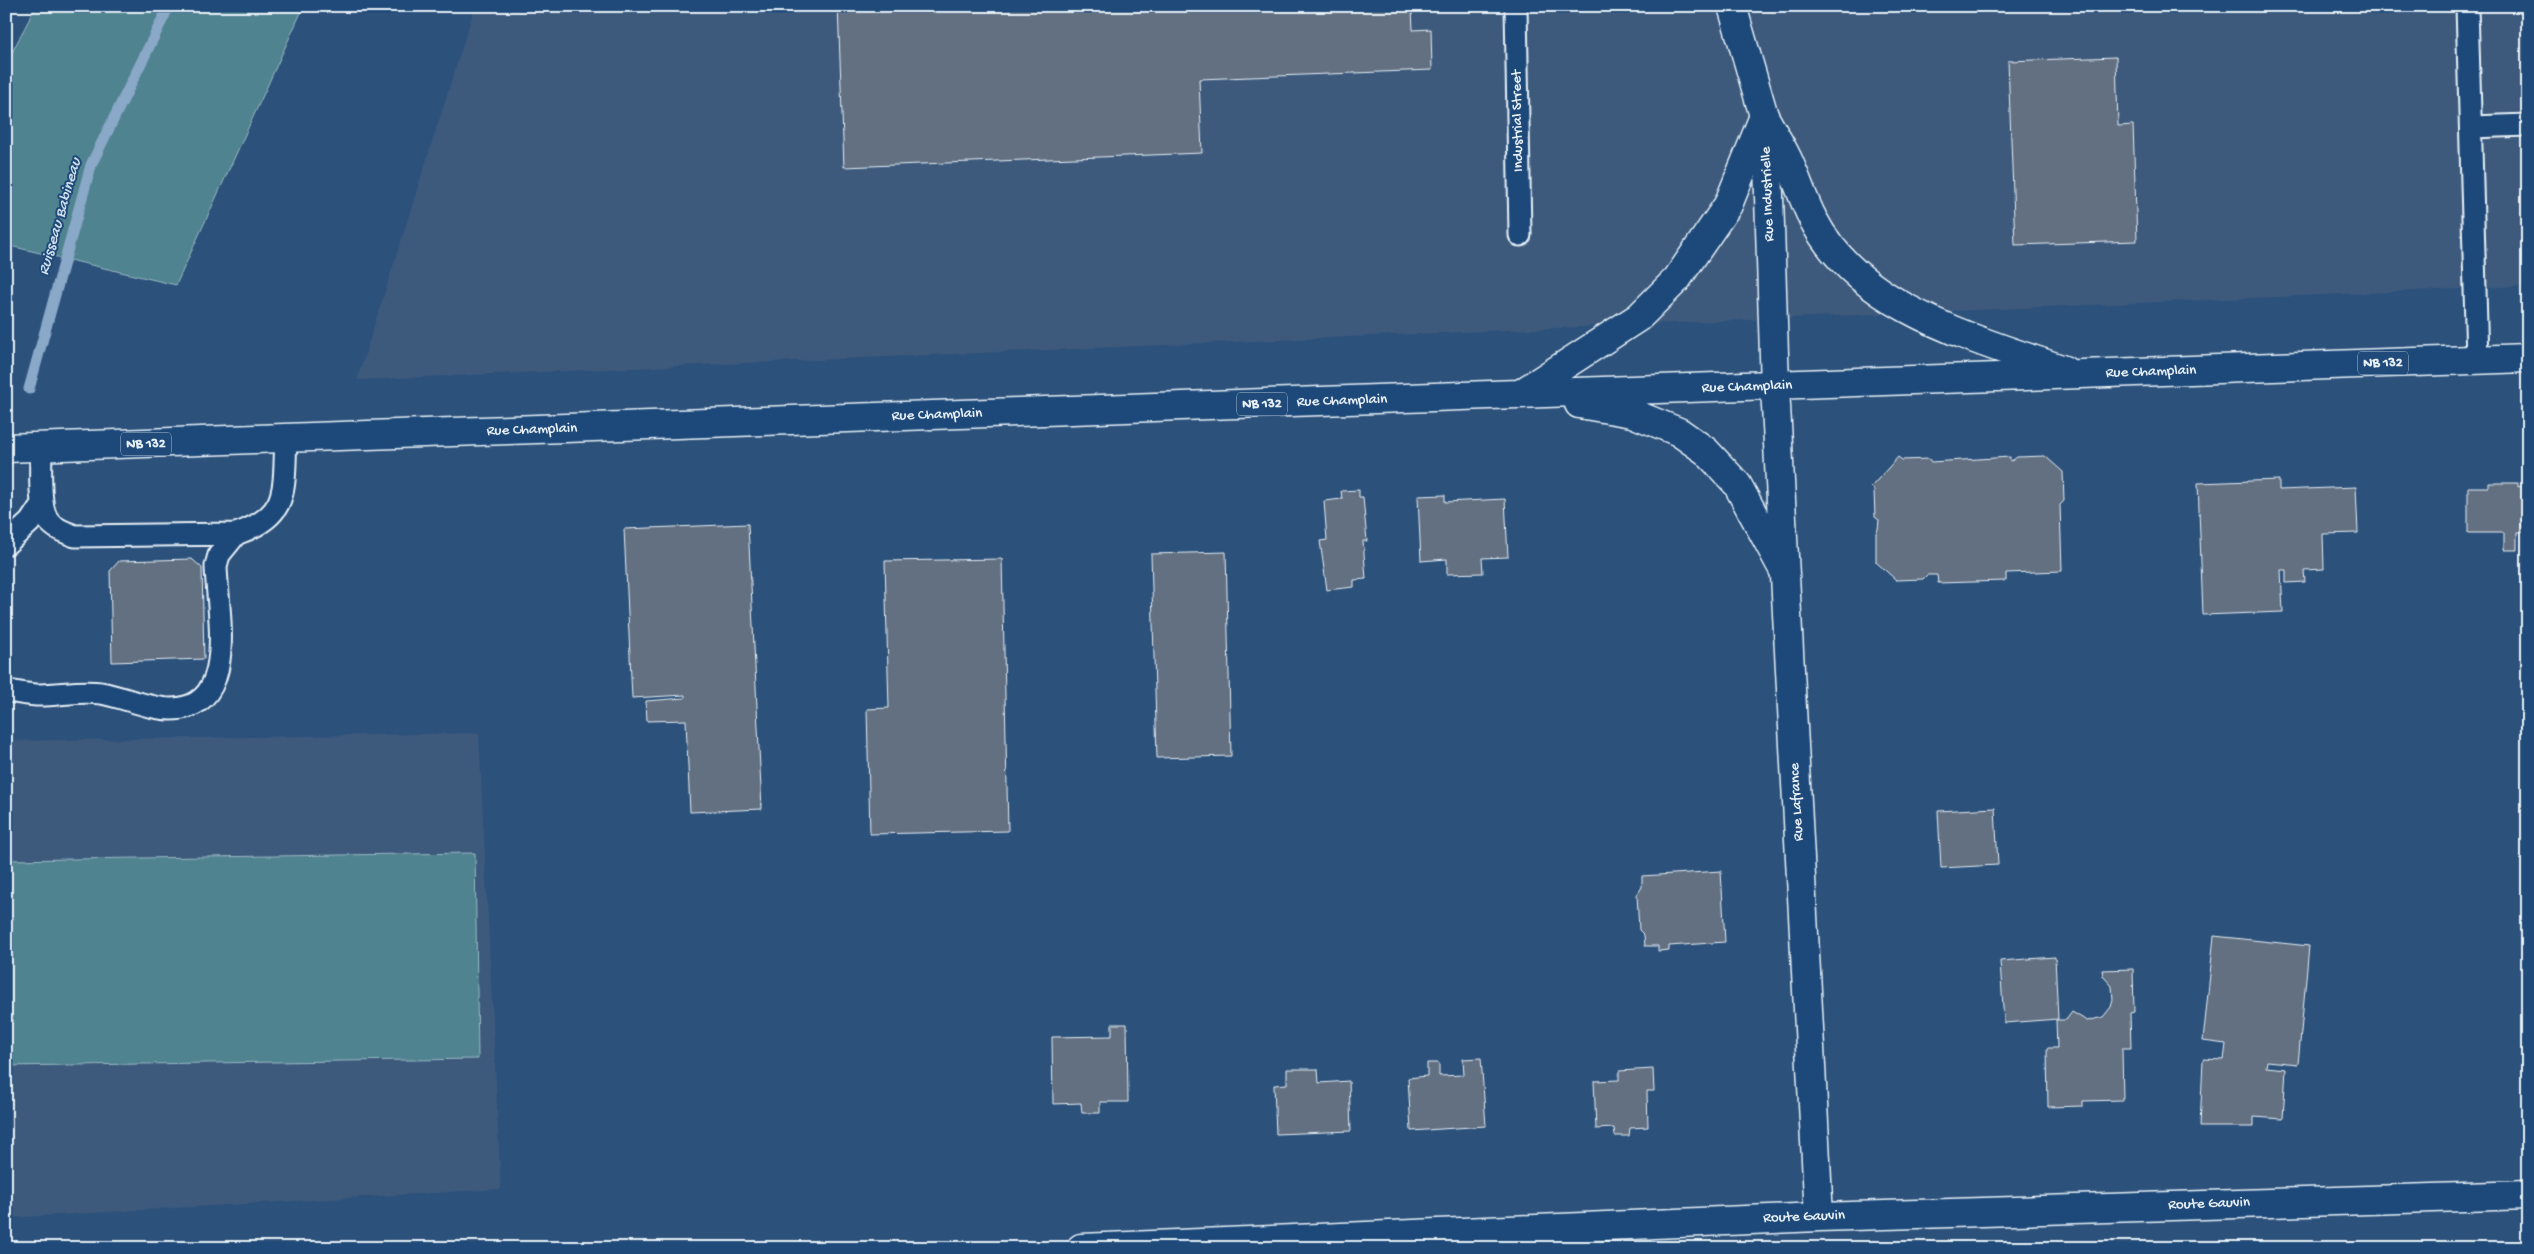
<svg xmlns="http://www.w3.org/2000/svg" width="2534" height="1254" font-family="'Gochi Hand',sans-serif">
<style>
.built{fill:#3c5a7d}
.green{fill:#50838f;stroke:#9cbac4}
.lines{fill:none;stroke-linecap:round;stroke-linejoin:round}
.stream{stroke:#8aa8c7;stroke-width:11}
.building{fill:#626f81;stroke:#e8f1f8}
.lane-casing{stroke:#e8f1f8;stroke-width:25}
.secondary-casing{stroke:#e8f1f8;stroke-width:31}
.primary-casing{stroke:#e8f1f8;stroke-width:31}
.lane{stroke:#1f4a7a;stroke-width:21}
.secondary{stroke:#1f4a7a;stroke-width:28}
.primary{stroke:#1f4a7a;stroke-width:28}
.labels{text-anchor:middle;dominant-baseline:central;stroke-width:4;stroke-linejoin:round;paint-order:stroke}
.shield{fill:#1f4a7a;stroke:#acbfd2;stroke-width:1}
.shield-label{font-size:14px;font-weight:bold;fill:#e8f1f8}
.street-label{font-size:15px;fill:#e8f1f8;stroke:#1f4a7a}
.water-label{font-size:16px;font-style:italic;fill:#d0dfec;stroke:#1f4a7a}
</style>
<rect width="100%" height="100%" fill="#2c517b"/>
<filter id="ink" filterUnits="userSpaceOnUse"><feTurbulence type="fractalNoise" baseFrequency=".02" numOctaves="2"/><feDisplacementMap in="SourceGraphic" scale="10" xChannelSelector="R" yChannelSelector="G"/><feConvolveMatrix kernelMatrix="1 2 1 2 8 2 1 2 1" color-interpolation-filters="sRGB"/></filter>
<g filter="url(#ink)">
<path class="built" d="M475,6H2528V286L357,380Z
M479,733L501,1189L6,1218V741Z"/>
<path class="green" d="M36,6H304L176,285L6,245V64Z
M475,853L478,1059L6,1066V860Z"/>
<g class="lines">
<path class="stream" d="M29,389L91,165L169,6"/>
</g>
<path class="building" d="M838,6H1429V8L1412,9L1413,30L1431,29L1432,70L1199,79L1202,153L844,167Z
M2116,57L2118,126L2133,125L2137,241L2015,245L2008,61Z
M2045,456L2063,472L2064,501L2060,505L2062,571L2006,573V581L1938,583L1937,575H1927L1923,579L1896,580L1876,562V533L1878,529L1879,520L1875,517L1874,490L1871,487L1898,457L1902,460L1929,459L1931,462L2010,457V461L2013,460L2017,457Z
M2279,480V490L2356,487L2358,533L2323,534L2324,569L2304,570L2305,582L2286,583V570H2281L2283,612L2203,615L2198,483Z
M2489,483H2518V487L2522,486V532H2517V550H2504V533H2468V487H2489Z
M1359,490V497H1363L1367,541H1363L1366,579L1354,580V587L1327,590L1320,541L1327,540L1324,501L1342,499L1341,491Z
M1445,495V502L1505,499L1508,557L1482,558L1483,573L1447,574V559L1421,561L1418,496Z
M748,524L762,809L690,812L686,720L647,721L646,701L685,698V695L632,698L624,529Z
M1226,552L1231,756L1157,758L1151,554Z
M192,559L202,568L204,659L112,662L110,571L119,561Z
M1002,559L1008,831L870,834L867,709L889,708L885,561Z
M1995,808L1998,865L1941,868L1938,811Z
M1721,871L1725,942L1669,946V950L1658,951V946H1645L1644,935L1639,930L1637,895L1642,887V876Z
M2214,936L2309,946L2298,1064L2267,1061L2266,1067L2286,1069L2283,1119L2254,1117V1127H2200L2203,1059L2224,1060L2226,1044L2203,1041Z
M2055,957L2058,1019L2004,1023L2000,961Z
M2133,969L2134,1012L2130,1013L2131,1048H2122L2123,1100L2083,1101V1106L2048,1107L2047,1048H2057L2056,1020H2066L2072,1012L2087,1021L2103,1017L2111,1007L2113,1000L2112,986L2103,976L2102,970Z
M1112,1024H1127L1128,1102H1100V1113H1082L1081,1103L1053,1104L1052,1037L1112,1036Z
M1481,1058L1486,1126L1411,1131L1408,1078L1427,1076V1063H1439V1076L1464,1075L1463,1059Z
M1287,1069H1318L1319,1083L1349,1081L1351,1131L1276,1134L1274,1085L1287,1084Z
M1653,1069L1654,1091H1647L1648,1127L1630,1128L1629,1136H1615L1614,1128L1596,1129L1594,1081L1619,1080V1071Z"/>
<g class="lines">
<g class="lane-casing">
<path id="lane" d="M1516,6L1520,235
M2467,6L2477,360
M2471,127L2528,125
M41,447C41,465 38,507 48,520C55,529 64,532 75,536L236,534C291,515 283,489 286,439
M6,544L30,522L42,504
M6,691C17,692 29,695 40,695C60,695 80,690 101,693C123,697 150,709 171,709C240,709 217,610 216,566L219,555L236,534"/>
</g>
<g class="secondary-casing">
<path id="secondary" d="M1732,6L1764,116L1768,163L1775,387L1819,1217
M1081,1248L1819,1217L2528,1195"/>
</g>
<g class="primary-casing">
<path id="primary" d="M1764,116C1772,131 1781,145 1788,160C1797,179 1803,200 1813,219C1859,309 1976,339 2064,370
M1520,394L1639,317L1677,279L1728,205L1764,116
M1579,404L1632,413L1679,432L1706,451L1737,484L1784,571
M6,448L2528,358"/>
</g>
<use href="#lane" class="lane"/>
<use href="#secondary" class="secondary"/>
<use href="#primary" class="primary"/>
</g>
</g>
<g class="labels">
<g class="shield">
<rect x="2358" y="351.5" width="50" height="23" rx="4"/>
<rect x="1237" y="392.5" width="50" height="23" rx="4"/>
<rect x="121" y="432.5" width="50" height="23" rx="4"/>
</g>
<g class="shield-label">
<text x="2383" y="363">NB 132</text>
<text x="1262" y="404">NB 132</text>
<text x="146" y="444">NB 132</text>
</g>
<g class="street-label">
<text transform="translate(1518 121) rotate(-91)">Industrial Street</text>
<text transform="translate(1768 194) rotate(-92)">Rue Industrielle</text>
<text transform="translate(2151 372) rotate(-2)">Rue Champlain</text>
<text transform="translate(1747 387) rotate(-2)">Rue Champlain</text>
<text transform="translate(1342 401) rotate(-2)">Rue Champlain</text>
<text transform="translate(937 415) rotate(-2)">Rue Champlain</text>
<text transform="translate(532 430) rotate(-2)">Rue Champlain</text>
<text transform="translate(1797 802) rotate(-93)">Rue Lafrance</text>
<text transform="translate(2209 1204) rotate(-2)">Route Gauvin</text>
<text transform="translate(1804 1217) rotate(-2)">Route Gauvin</text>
</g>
<g class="water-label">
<text transform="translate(61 217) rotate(-74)">Ruisseau Babineau</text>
</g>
</g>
<rect width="2534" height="1254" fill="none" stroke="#1f4a7a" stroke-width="25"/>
<rect x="12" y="12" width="2509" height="1229" fill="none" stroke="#e8f1f8" stroke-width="2" filter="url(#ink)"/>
</svg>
